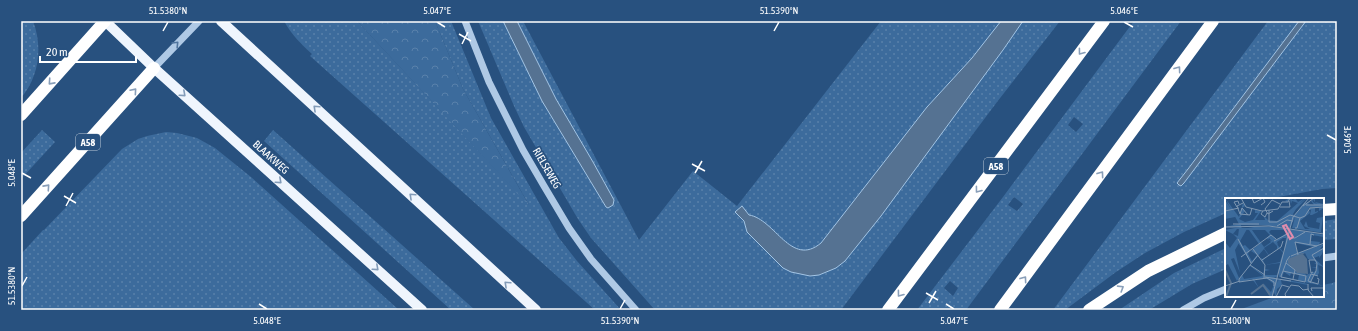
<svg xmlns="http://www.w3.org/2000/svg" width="1358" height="331" font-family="'Asap Condensed',sans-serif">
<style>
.grass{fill:url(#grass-dots);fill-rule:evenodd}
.forest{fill:url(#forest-crowns)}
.water{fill:#557292;stroke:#a3c5e5}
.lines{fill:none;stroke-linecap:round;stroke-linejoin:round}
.minor{stroke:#afc9e5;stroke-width:7}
.major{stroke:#eff5fd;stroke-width:10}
.highway{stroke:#fff;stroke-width:12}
.oneway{stroke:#50759e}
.oneway2{stroke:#899fb9}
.oneway3{stroke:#829bb8}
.ticks{fill:none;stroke:#fff;stroke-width:1.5}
.labels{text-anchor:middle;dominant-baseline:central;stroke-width:3.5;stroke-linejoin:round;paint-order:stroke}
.shield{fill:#28517f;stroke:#becbd9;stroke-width:1}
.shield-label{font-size:10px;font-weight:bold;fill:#fff}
.street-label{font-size:11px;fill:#fff;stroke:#28517f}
.inset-river{fill:none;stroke:#557292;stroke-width:2}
.inset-road{fill:none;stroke:#7e97b2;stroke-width:1}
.view{fill:#e08cad;fill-opacity:0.15;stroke:#e08cad;stroke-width:2}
.inset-edge{fill:none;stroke:#fff;stroke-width:2}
.neatline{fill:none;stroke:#fff;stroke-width:1.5}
.ticks-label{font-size:10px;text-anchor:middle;fill:#fff}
</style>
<defs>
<pattern id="grass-dots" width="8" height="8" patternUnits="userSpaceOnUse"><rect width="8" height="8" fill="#3c6b9c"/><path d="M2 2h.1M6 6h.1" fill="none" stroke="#5981ab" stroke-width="1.8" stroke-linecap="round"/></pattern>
<pattern id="forest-crowns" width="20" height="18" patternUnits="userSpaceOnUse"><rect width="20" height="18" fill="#3c6b9c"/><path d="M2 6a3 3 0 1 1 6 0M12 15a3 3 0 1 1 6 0" fill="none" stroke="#5981ab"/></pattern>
</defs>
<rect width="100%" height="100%" fill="#28517f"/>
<path class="grass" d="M21,21H33C43,47 39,77 21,98Z
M284,21H357L529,205L463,89L435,21H451L491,118L559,238L577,261L621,310H595L310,56L312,54C301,44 291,34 284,21Z
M478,21H503L542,101L606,207L608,208L593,162L556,99L517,21H523L639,240L693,171L737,206L881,21H1001L972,58L927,107L821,243C791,268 775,219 749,215L742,206L735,212L744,221L747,232L819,275L834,269L845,261L881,216L1003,50L1023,21H1060L997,102L841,310H655L591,238L578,219L524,127L514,106Z
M1134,21H1181L966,310H917L1003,197ZM1074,117L1083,124L1076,132L1068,125ZM1014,197L1023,204L1017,211L1008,205ZM950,281L958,288L953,296L944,288Z
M1268,21H1299L1177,183H1184L1306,21H1337V188L1322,189L1267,199H1226V213L1184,232L1145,253L1116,272L1065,310H1053Z
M42,130L55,142L21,179V153Z
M273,130L475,310H451L264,141Z
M166,132L177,133L197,138L215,148L251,177L399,310H21V254L43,230H44L122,149L138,139L147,136Z
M1337,219V239L1323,240V221Z
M1226,248V269L1192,284L1149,310H1119L1174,273Z"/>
<path class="forest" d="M357,21H435L463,89L530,207Z
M1337,282V310H1239L1277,296H1323V285Z"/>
<path class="water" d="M503,21H517L556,99L593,162L614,200L613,205L608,208L606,207L542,101Z
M1001,21H1023L1003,50L881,216L845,261L836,268L819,275L810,276L791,272L783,268L747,232L744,221L735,212L742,206L749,215C775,219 791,268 821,243L927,107L972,58Z
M1299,21H1306L1184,183L1181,186L1179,185L1177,183L1188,169Z"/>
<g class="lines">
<path class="minor" d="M465,21L489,82L523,150L544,186L569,228L591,259L636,310
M154,68L199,21
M1323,258L1337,256
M1183,310L1204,298L1226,289"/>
<path class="major" d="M105,21L154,68L422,310
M221,21L536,310"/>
<path class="highway" d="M21,115L105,21
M1323,210L1337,209
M21,216L154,68
M888,310L1104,21
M1000,310L1213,21
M1089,310L1148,271L1226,233"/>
</g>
<defs><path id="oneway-chevron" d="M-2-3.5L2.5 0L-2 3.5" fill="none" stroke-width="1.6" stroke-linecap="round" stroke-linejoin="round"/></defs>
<use class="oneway" href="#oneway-chevron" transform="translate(176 44) rotate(-46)"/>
<g class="oneway2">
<use href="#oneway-chevron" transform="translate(1081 52) rotate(127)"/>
<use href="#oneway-chevron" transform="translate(1178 69) rotate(-54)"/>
<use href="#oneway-chevron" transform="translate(51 82) rotate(132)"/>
<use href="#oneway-chevron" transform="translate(134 91) rotate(-49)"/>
<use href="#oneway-chevron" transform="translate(1101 174) rotate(-54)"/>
<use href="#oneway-chevron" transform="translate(47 187) rotate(-48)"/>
<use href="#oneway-chevron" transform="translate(978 190) rotate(127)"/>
<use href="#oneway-chevron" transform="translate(1024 279) rotate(-54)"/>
<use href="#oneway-chevron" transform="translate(1121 288) rotate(-32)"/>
<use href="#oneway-chevron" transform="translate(900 294) rotate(127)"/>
</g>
<g class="oneway3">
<use href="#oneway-chevron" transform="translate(183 94) rotate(42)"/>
<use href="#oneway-chevron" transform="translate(316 108) rotate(-137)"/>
<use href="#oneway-chevron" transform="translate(279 181) rotate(42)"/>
<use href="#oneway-chevron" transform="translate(412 196) rotate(-137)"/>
<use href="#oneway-chevron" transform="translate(376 268) rotate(42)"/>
<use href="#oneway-chevron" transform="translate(507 284) rotate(-137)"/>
</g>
<path class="ticks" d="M437,22L445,27M1124,22L1133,27M163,31L168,22M774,31L779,22M459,34L471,41M462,44L468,32M1327,135L1336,140M692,164L705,171M22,173L31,178M695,173L702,161M64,196L76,203M66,206L73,193M22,286L27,277M926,293L938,300M929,303L936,291M259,304L267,309M946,304L954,309M620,309L625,300M1231,309L1236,300"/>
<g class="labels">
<g class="shield">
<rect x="76" y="134" width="24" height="16" rx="3"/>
<rect x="984" y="158" width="24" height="16" rx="3"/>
</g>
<g class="shield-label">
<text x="88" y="142">A58</text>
<text x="996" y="166">A58</text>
</g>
<g class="street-label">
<text transform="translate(271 157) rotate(42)">BLAAKWEG</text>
<text transform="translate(547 168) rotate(60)">RIELSEWEG</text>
</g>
</g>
<g transform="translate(1225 198)">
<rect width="99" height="99" fill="#28517f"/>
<path d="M0,0L14,19L18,5L20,8L17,10L20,13L14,21L20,24L28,22L33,15H30V12L36,13L30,22H40L39,18L43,22L44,18L43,22L52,23L73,5L67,3L66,6L65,1H64V2L62,4L60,3L63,1L66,0L68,2L70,0L73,4L80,0L74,6L79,2L82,0L71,11L68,16L69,18L77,7L84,0L80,5L86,3L82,6L86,4L83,6L89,7L86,3L87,0L88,4L92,6L89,3L87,0H90V4L99,6L96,7L99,9L84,10L81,17L84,11L86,10H99L94,13V10H90V14L93,13V14L87,17H85L86,12H84L85,15L75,23L80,31H85L79,28L81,23L83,29L94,31L95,25L91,24L92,20L98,19L96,34L99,35L67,30L70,19L65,30L36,27H16V29L17,30H29L17,28L48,29L99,36L80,34L99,37V39L87,37L86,43L95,44L94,47L99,45L92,49L80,54L99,46L95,51L99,50L97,56L94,60V58L89,60L99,69L93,67L94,75L92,78L89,77L86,84L99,88L54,79V74L52,79H49L53,81L52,85L54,81L74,84L83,86V87L56,82L57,87L52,91L51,99L49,94L47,99H45L38,87L39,86L46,94L49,86L42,81H29L34,90L27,81L15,84L14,81L17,77L21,72L17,77L19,81L38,78L25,68L22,71L26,65L12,43L14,41L18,48L20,47L25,52L23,56L27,63L32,57L26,53L34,46L24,32L12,31L8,36L0,32L15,29L0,30L15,28L0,29L14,26ZM27,32H40L45,37L42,40L43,42L44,40L47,43L44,42L46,44L39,49ZM46,32H59L63,34L51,42L44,34ZM58,40H61L59,55L51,45L53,47L52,44ZM48,44L52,48V52L44,57L39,50ZM70,46L71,45L89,49L73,55ZM54,50L58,55L55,64L40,67L38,62ZM39,51L44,58L38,61L35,60L40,67L38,77L25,67ZM80,55L83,61L89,62L91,65L89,66H92V69L86,70H92L91,73L81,77L79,74L72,75L63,64ZM55,65L52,77H39L40,73L45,72L40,71V67ZM59,74L65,78L66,75L72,76L74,77L73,82L57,79Z" fill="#3c6b9c" fill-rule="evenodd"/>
<path d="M14,31H22L10,52L15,75L9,60L6,61L14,80L12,83L3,66L0,68V44L5,50L12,40L8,36L13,38Z" fill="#3c6b9c"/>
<path d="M0,2L11,18L10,19L0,21Z" fill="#3c6b9c"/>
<path d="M77,55H80L72,58L78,56L82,61L83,76L72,75L63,65V61Z" fill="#557292"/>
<path class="inset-river" d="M0,72L6,85L1,99M26,96L38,87L45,97"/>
<path class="inset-road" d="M16,0L21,9L37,13L53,11L57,4H63L65,0M27,0L29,5L38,0L40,4L36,7M18,5L12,8L15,16L25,17L27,10M81,7H99M78,8L89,0M12,9L9,4L13,3L14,6M55,9H65L64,3M44,12V24H52L65,17L75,20M0,13L14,10M38,13L36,16L40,19L42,15M48,13L43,16L40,11L47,2L55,6M15,16L17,10L23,17M75,20L80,18L85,10L99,9M8,26H34M52,28L62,22L68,23M0,29L44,28L99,36M70,30H72L75,20M64,40H70L80,34M13,41L26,65M49,43L64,35M85,46L86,36L89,37M28,51L40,67L39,80M33,57L14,81V84L42,80L49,84V88M73,57L70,44L92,48M66,58L99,45M16,59L46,37L51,41M37,62L56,49L58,43M61,65L70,72L68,81M25,67L40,77M58,73L81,78L80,84L56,79V78L58,73L62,62L65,58M88,74L86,75L84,62H90M40,79L66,83M92,80L94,81L93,86L83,83L86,76L93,78M85,85L91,73L92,65L87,57L99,50M83,86V92L89,99M0,88L15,83M87,93L86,90H99M47,99L68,19L84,0M51,99L57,87L64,89M61,99L60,96L66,87L74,88L78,92L84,91"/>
<path class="view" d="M61,27L68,39L65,41L58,28Z"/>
<rect width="99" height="99" class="inset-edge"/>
</g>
<rect width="1358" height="331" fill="none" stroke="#28517f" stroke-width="44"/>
<path d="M40 56v6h96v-6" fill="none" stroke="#ffffff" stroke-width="2"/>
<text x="46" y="56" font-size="12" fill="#ffffff" stroke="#28517f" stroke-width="3" paint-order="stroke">20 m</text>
<rect x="22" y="22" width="1314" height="287" class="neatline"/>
<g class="ticks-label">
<text x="168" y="14">51.5380°N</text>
<text x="437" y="14">5.047°E</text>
<text x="779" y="14">51.5390°N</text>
<text x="1124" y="14">5.046°E</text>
<text transform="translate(1347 140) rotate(-90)" y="4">5.046°E</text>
<text transform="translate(11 173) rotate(-90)" y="4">5.048°E</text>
<text transform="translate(11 286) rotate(-90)" y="4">51.5380°N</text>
<text x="267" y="324">5.048°E</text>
<text x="620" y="324">51.5390°N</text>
<text x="954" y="324">5.047°E</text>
<text x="1231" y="324">51.5400°N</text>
</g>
</svg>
